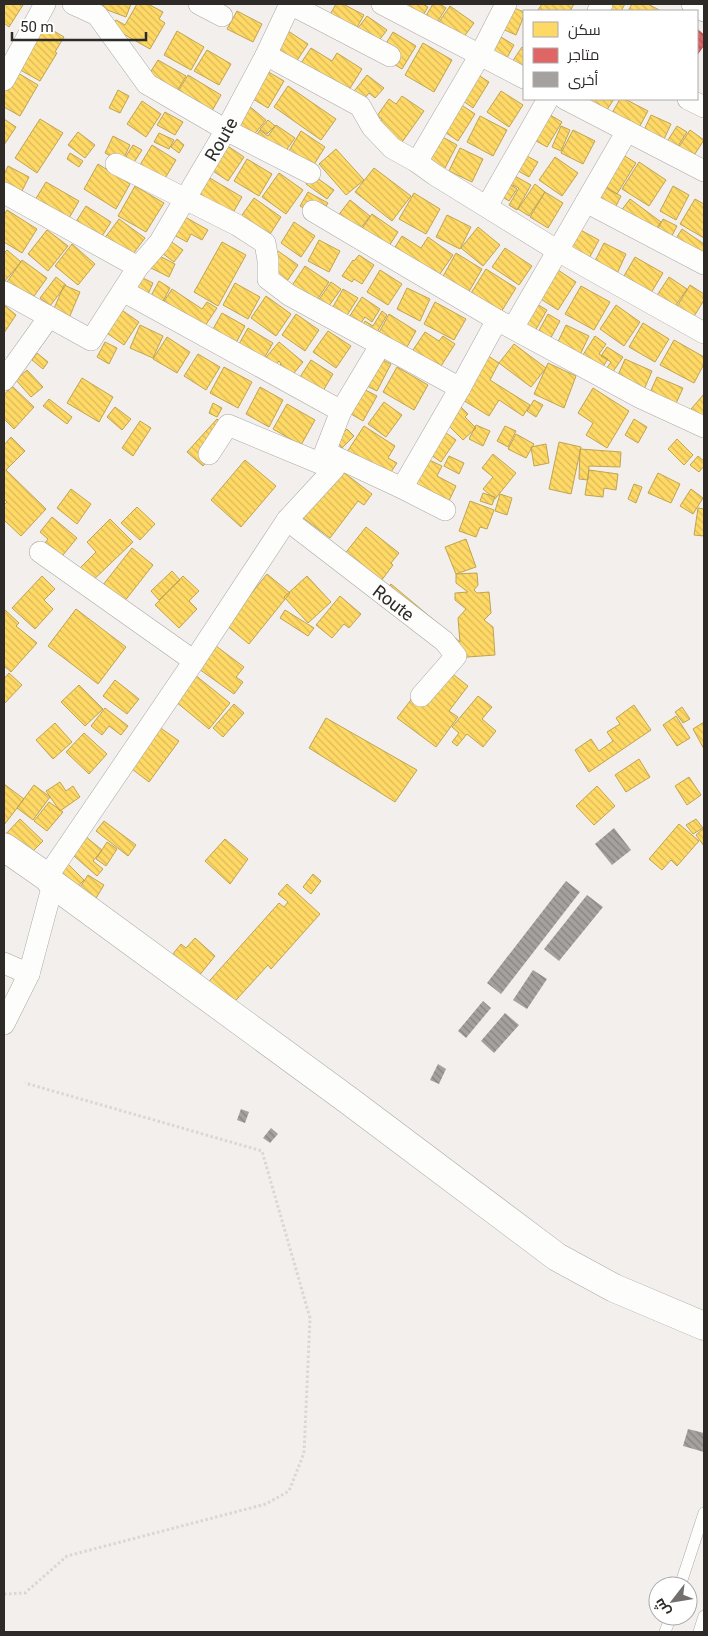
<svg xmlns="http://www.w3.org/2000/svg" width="708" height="1636" font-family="Roboto,Cairo,sans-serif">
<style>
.homes{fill:url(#homes-back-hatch);stroke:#c0a453}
.shops{fill:url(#shops-back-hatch);stroke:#aa5453}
.building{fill:url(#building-back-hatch)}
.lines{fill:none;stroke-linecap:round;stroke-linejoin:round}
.service-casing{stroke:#aaa7a5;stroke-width:12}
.minor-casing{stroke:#aaa7a5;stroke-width:22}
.tertiary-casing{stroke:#aaa7a5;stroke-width:29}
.path{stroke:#d9d7d6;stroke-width:3;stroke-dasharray:2.5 2.5;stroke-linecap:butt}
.service{stroke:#fdfdfc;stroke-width:11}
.minor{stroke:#fdfdfc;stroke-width:21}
.tertiary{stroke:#fdfdfc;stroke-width:28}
.labels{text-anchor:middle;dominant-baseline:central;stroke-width:5;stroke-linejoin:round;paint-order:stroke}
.street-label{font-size:18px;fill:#2d2a28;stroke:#fff}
</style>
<defs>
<pattern id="homes-back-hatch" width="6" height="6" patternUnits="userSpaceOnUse" patternTransform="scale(1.25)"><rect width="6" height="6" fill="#ffd966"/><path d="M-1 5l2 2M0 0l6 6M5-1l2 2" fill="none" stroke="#dbba58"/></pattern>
<pattern id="shops-back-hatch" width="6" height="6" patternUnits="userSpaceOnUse" patternTransform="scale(1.25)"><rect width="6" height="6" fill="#e06666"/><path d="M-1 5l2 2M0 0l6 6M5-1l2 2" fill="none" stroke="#b65454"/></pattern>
<pattern id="building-back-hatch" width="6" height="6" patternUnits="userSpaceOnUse" patternTransform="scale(1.25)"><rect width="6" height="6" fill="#a4a19f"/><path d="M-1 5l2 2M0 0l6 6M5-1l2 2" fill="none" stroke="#868382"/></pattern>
</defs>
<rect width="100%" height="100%" fill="#f3efec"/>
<path class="homes" d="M4,4H21L23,5L9,27L4,23Z
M104,4H131L126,17L102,8Z
M137,4H148L163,12L159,19L165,23L150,49L111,27L116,20L125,25Z
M336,4H343L364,15L347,45L321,30Z
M405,4H423L428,7L418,24L400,13Z
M433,4H440L446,8L432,31L421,24Z
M542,4H574L570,11H540L538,10Z
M591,4H625L621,11H604Z
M632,4H648L661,11H628Z
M507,5L524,12V16L516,35L498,27Z
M450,6L474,23L458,45L435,28Z
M237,11L262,24L253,42L227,29Z
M367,16L387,30L371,51L352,36Z
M32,18L64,37L55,52L57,53L40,81L6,62Z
M285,29L308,44L292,68L269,52Z
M177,31L204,47L191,70L164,55Z
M393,32L416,46L402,69L379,55Z
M501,37L514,45L503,65L490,58Z
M423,43L452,60L434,92L405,75Z
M522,47L524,49V79L508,68Z
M311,48L332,61L337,53L362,69L344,98L297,69Z
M207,50L231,64L219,85L194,71Z
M158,60L186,76L173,98L145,81Z
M253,63L284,81L268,108L238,90Z
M8,67L38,85L20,116L4,107V73Z
M475,73L489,82L473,108L459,98Z
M188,75L221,95L208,118L174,98Z
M367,75L384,88L375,98L369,93L361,103L351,95Z
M288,86L336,119L321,140L274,107Z
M118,90L129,96L120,113L109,108Z
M501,91L523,105L509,127L487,112Z
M402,96L424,111L400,145L376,128L382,119L377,116L389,99L396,104Z
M451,98L475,114L458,141L433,124Z
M590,99H614L599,122L582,110Z
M620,99H625L648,111L635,135L608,120Z
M142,101L161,114L146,137L127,124Z
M243,101L266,120L248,142L225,123Z
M535,106L562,122L547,147L520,132Z
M165,112L183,122L175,135L157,125Z
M651,115L671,124L659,150L639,141Z
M480,116L507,130L493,156L467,142Z
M4,119L16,127L4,145Z
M40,119L63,133L37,173L15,158Z
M268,120L275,126L267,134L260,129Z
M276,125L295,138L280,159L253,140L260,130L268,136Z
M561,126L570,130L561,151L552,147Z
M677,126L687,132L671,157L661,151Z
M573,130L595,141L583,164L561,153Z
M690,130L704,140L691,160L676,151Z
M301,131L325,147L308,174L284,159Z
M432,131L457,145L444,170L418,155Z
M78,132L95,145L85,158L68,145Z
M159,133L174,140L169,149L154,142Z
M113,136L130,145L122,162L105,153Z
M214,137L244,157L228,181L198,161Z
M177,139L184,145L179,153L171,147Z
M133,145L142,150L131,167L123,161Z
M152,145L176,160L161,185L137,170Z
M460,148L483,159L472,182L449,171Z
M512,148L538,162L529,177L504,163Z
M612,148L636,163L617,194L593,178Z
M336,149L364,180L346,195L319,164Z
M70,153L83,161L79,167L67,159Z
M555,157L578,173L562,196L539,180Z
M247,159L272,174L259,196L234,181Z
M639,162L666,180L649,206L622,189Z
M98,164L130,184L116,209L84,189Z
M8,166L29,177L17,201L4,194V175Z
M374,168L411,196L392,221L355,192Z
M279,173L303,190L286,214L262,197Z
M203,174L242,197L230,218L188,200Z
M313,175L334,190L327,199L306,184Z
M515,176L531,185L517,210L509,205L519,188L510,184Z
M46,182L79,201L65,225L32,205Z
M596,183L621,196L609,220L584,208Z
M509,184L517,189L509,201L501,196Z
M535,184L545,192L529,216L518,209Z
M135,186L164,203L146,232L118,216Z
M673,186L689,195L676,220L660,211Z
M308,192L328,203L320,217L300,206Z
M545,192L563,203L548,228L530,217Z
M414,193L440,209L426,234L399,219Z
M254,198L281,217L265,242L237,222Z
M630,199L661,222L645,244L614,220Z
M695,199L704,204V238L680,224Z
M350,200L370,216L354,237L334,221Z
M86,206L111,222L97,244L72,228Z
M7,210L37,229L22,253L4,242V215Z
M372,214L398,232L389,246L357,236Z
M447,215L471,227L460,249L436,237Z
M185,217L208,230L202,240L191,234L187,242L174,235Z
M119,219L145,238L127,262L101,243Z
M663,219L677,226L664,251L650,244Z
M294,222L315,236L301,257L281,243Z
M573,226L599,240L586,264L560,250Z
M478,227L500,245L483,266L461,248Z
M682,229L704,244V250L692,269L667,253Z
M47,230L68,246L48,271L28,254Z
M159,233L183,250L174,262L151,245Z
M402,236L421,248L428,237L453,255L435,281L392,252Z
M319,240L340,251L329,272L308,261Z
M222,242L246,255L218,306L194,292Z
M604,243L626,254L615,278L592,267Z
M72,244L95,264L78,285L55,266Z
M505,248L532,266L519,285L492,267Z
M7,250L21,262L4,282V253Z
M150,251L175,264L169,277L143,264Z
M278,251L298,265L283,287L263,274Z
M456,253L482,269L467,295L441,280Z
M359,255L374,265L362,284L354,279L352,282L342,276L353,260L354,261Z
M635,257L663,273L648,298L621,281Z
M22,260L47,278L32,299L7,282Z
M549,264L576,282L558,310L530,292Z
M305,266L329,282L313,306L289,290Z
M486,269L516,288L498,317L468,298Z
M127,270L153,283L144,303Z
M380,270L402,284L388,305L367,292Z
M56,277L66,285L50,306L40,298Z
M669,277L687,289L671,312L654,300Z
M159,281L170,288L158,311L146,305Z
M331,282L341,289L326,310L316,304Z
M235,283L260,297L248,319L223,305Z
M64,285L80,292L69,318L53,311Z
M690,285L704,294V300L690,323L673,313Z
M581,286L610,302L594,330L565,314Z
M407,288L430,299L420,321L397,309Z
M172,289L202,309L207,302L217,308L199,335L159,309Z
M343,289L358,298L344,320L330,312Z
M266,296L291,314L276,336L251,318Z
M362,297L380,309L372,322L365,317L357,329L346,322Z
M528,299L547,310L534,333L515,321Z
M435,302L466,319L454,340L424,324Z
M4,305L16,315L4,333Z
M616,305L640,322L624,346L600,329Z
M116,306L139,322L124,345L101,329Z
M382,311L387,315L373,339L360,330L365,321L373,326Z
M222,313L245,326L236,343L208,338Z
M296,314L319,330L305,351L282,335Z
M389,314L416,331L403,354L376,338Z
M548,314L560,321L548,343L536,336Z
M643,323L669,339L655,362L629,347Z
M140,325L163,336L153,358L130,348Z
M566,325L589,336L578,359L555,348Z
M248,328L273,343L260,365L235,351Z
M328,331L351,346L336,368L313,352Z
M425,332L439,341L443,336L455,344L436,374L409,356Z
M595,336L606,344L599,354L608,359L600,371L581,358Z
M167,337L190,352L177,373L153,359Z
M674,340L704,357V364L694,383L660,365Z
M105,342L117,348L109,364L97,357Z
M279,342L303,362L285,384L273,374L281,364L279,361L270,371L261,363Z
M514,344L546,368L531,387L499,363Z
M607,347L623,357L610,376L604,372L611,362L601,356Z
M37,353L48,362L43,369L32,360Z
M198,354L220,367L206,390L184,376Z
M485,354L499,363L490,380L530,405L523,416L499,400L489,416L458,397Z
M381,359L391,364L377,391L367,386Z
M625,359L652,371L643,392L616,380Z
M311,360L333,374L323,391L300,377Z
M548,363L576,376L564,408L534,394Z
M224,367L252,382L238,408L210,393Z
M397,367L428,385L414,410L383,392Z
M27,370L43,387L31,397L16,380Z
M657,377L683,388L674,408L648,397Z
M82,378L113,397L99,422L67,403Z
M352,383L377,396L363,421L339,407Z
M12,386L34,407L14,429L4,419V395Z
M260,387L283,400L269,427L246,414Z
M593,388L629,411L607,448L586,435L593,423L578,413Z
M704,394V421L691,409Z
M49,399L72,417L67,424L43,406Z
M454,400L468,414L465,417L476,428L463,440L438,415Z
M534,400L543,405L536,417L527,411Z
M384,402L402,415L386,437L368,424Z
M213,403L222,408L217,417L209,413Z
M287,404L315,420L301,445L273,429Z
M115,407L131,419L122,430L107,417Z
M217,419L233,433L203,466L187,452Z
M634,419L647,427L638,443L625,435Z
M140,421L151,428L133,456L122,448Z
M432,423L456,440L441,462L417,445Z
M476,425L490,431L483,446L469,439Z
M364,426L395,446L388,458L397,463L387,478L347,452Z
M505,426L516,431L508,447L497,441Z
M347,429L354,436L342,448L335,440Z
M516,434L534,444L526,458L508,449Z
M11,437L25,451L6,470L46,509L21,536L4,520V505L7,502L4,499V445Z
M677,439L693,455L684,465L668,449Z
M559,442L581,447L571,494L549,489Z
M546,444L549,463L534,466L531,447Z
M580,449L621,452L620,467L589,466L588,480L579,479Z
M493,454L516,473L495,499L483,489L493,477L482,468Z
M449,456L464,463L459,474L444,466Z
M698,456L704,461V466L699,472L690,465Z
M423,457L442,466L437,476L456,486L447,505L408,486Z
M245,460L276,486L241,527L211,500Z
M334,465L372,494L364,505L358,501L330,538L294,511Z
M589,470L618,474L616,490L604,488L603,497L585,495Z
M658,473L680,484L671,503L648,493Z
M634,484L642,487L636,503L628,499Z
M71,489L91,504L77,524L57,508Z
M691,489L703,498L693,514L680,506Z
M483,493L495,497L492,505L480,501Z
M500,494L512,498L507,515L495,511Z
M470,501L494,510L487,529L480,527L476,537L459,531Z
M137,507L155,524L140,540L121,523Z
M698,508L704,509V536L694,535Z
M52,517L77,538L58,561L42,547L48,539L40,532Z
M110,519L133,542L87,586L75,573L96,552L87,542Z
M366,527L399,553L391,563L393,565L378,585L336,565Z
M466,539L476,567L456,574L445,547Z
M132,548L153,565L120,607L99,590Z
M172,571L180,580L159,600L151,591Z
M477,573L478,585L474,590L477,593L489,592L491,613L484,620L493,627L495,655L454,658L380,596L391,584L460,642L458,618L466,609L455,600V593L468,592L456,583V574Z
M267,574L290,593L249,644L226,625Z
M42,576L55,589L44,600L53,609L35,629L12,608Z
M183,576L199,591L189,601L197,609L179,628L155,605Z
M307,576L331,602L308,623L284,597Z
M340,596L361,614L349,628L344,624L332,638L316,625Z
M4,609L19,623L16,626L37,643L11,672L4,666Z
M76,609L126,647L98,684L48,646Z
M285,610L314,628L308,636L280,618Z
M216,646L244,667L236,677L243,682L234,694L199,669Z
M190,671L230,703L209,729L164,692Z
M449,671L468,686L449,711L458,717L436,747L397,718L417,692Z
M9,673L22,685L4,704V679Z
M115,680L139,699L127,714L103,696Z
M79,685L103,709L85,726L61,702Z
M478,696L492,707L482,719L496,731L483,747L467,734L457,746L452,742L459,733L452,727Z
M234,704L244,713L223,737L213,728Z
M634,705L651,730L589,772L575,750L591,739L599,751L613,741L607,732L620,724L616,718Z
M682,707L690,719L683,723L675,712Z
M105,708L128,726L121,735L109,726L102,735L91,726Z
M676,716L690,738L677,746L663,725Z
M326,718L417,770L395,802L309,748Z
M148,719L179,741L149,782L119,759Z
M704,722V749L693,729Z
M55,723L72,742L53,759L36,740Z
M84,733L107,754L89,774L66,752Z
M639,759L650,777L626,792L615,775Z
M689,777L701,795L687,805L675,786Z
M60,782L66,791L73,786L80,797L60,811L46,791Z
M4,784L24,799L4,825Z
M34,785L50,797L33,820L17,808Z
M597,786L615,806L594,825L576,806Z
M49,802L63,812L47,831L34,821Z
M20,819L43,841L26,858L4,836Z
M696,819L703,828L693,834L686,825Z
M104,821L136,845L128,856L96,831Z
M679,824L699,841L677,866L671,860L662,870L649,859Z
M704,828V846L696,835Z
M80,832L102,850L93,861L103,869L97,876L66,849Z
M225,839L248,859L230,884L205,861Z
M107,842L117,849L106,866L96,859Z
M65,861L84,880L73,892L54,873Z
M313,874L321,881L311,894L303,887Z
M88,875L104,885L93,903L77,892Z
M287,884L320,914L271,969L268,965L227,1010L203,988L279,903L284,907L288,902L278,894Z
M195,938L215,956L198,977L172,955L181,944L186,948Z"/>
<path class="shops" d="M697,29L704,35V45L697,55Z"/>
<path class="building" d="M614,828L631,850L612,865L595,844Z
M566,881L580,892L501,994L487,983Z
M587,895L603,907L559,961L544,949Z
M533,970L547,979L527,1009L513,1000Z
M483,1001L491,1008L466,1038L458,1031Z
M505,1013L519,1025L494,1053L481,1041Z
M438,1064L446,1069L439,1084L430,1080Z
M241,1109L249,1112L245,1123L237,1120Z
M271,1128L278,1134L270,1143L263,1138Z
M688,1429L704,1433V1452L683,1446Z"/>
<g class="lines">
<g class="service-casing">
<path id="service" d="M680,1586L704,1513
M665,1632L671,1616
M699,1632L704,1616"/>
</g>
<g class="minor-casing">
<g id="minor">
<path d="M73,4L97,15L147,84L226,130L310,173"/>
<path d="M199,4L222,16"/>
<path d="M382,4L524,78"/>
<path d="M692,4L704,11"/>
<path d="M598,11L602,4"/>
<path d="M266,55L360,106L372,127L392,148L417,162L435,175L558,251L704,333"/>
<path d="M4,80L45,4"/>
<path d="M565,99L704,171"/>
<path d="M688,99L704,107"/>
<path d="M417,162L480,55L506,4"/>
<path d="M116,164L237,225L265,243L268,260V279L289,295L460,388"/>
<path d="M4,193L138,267"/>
<path d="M586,202L704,264"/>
<path d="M487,206L548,99"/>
<path d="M313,211L497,320L641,398L704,427"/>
<path d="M123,291L341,411"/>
<path id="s1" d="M4,292L91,340L138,267L159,243L226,130L266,55L290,4L390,56"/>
<path d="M513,328L627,131"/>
<path d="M380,346L341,411L325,452L402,488L445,510"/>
<path d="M4,380L49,317"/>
<path d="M402,488L460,388L497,320"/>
<path id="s2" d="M287,520L444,641L456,656L421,696"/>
<path d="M40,552L194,661"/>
<path d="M47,877L194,661L287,520L334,469L228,425L209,454"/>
<path d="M4,963L29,974"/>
<path d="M4,1024L29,974L53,884"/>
</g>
</g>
<g class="tertiary-casing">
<path id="tertiary" d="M4,847L47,877L53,884L348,1100L557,1257L614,1288L704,1326"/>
</g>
<path class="path" d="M4,1594L25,1593L67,1556L266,1504L289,1491L304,1453L310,1318L262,1151L25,1083"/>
<use href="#service" class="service"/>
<use href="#minor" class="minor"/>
<use href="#tertiary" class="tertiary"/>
</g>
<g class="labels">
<g class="street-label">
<text stroke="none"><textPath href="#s1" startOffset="339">Route</textPath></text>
<text stroke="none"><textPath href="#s2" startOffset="135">Route</textPath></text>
</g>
</g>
<rect width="708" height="1636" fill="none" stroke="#2d2a28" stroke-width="10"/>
<rect x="523" y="10" width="175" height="90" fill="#ffffff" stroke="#abaaa9"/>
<rect x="533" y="22" width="25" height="15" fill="#ffd966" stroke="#abaaa9"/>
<text x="568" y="35" font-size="15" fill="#2d2a28">سكن</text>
<rect x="533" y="48" width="25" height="15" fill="#e06666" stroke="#abaaa9"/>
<text x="568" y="60" font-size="15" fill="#2d2a28">متاجر</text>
<rect x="533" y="72" width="25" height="15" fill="#a4a19f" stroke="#abaaa9"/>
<text x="568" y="85" font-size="15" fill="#2d2a28">أخرى</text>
<g transform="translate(673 1601) rotate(239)"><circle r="24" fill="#ffffff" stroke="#abaaa9"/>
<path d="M0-4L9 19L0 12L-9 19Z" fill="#726f6d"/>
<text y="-8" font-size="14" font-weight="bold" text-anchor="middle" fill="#2d2a28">ش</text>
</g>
<path d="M12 32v8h134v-8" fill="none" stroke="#2d2a28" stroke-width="2.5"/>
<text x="20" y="32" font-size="15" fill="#2d2a28" stroke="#ffffff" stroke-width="4" paint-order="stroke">50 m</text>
</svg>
